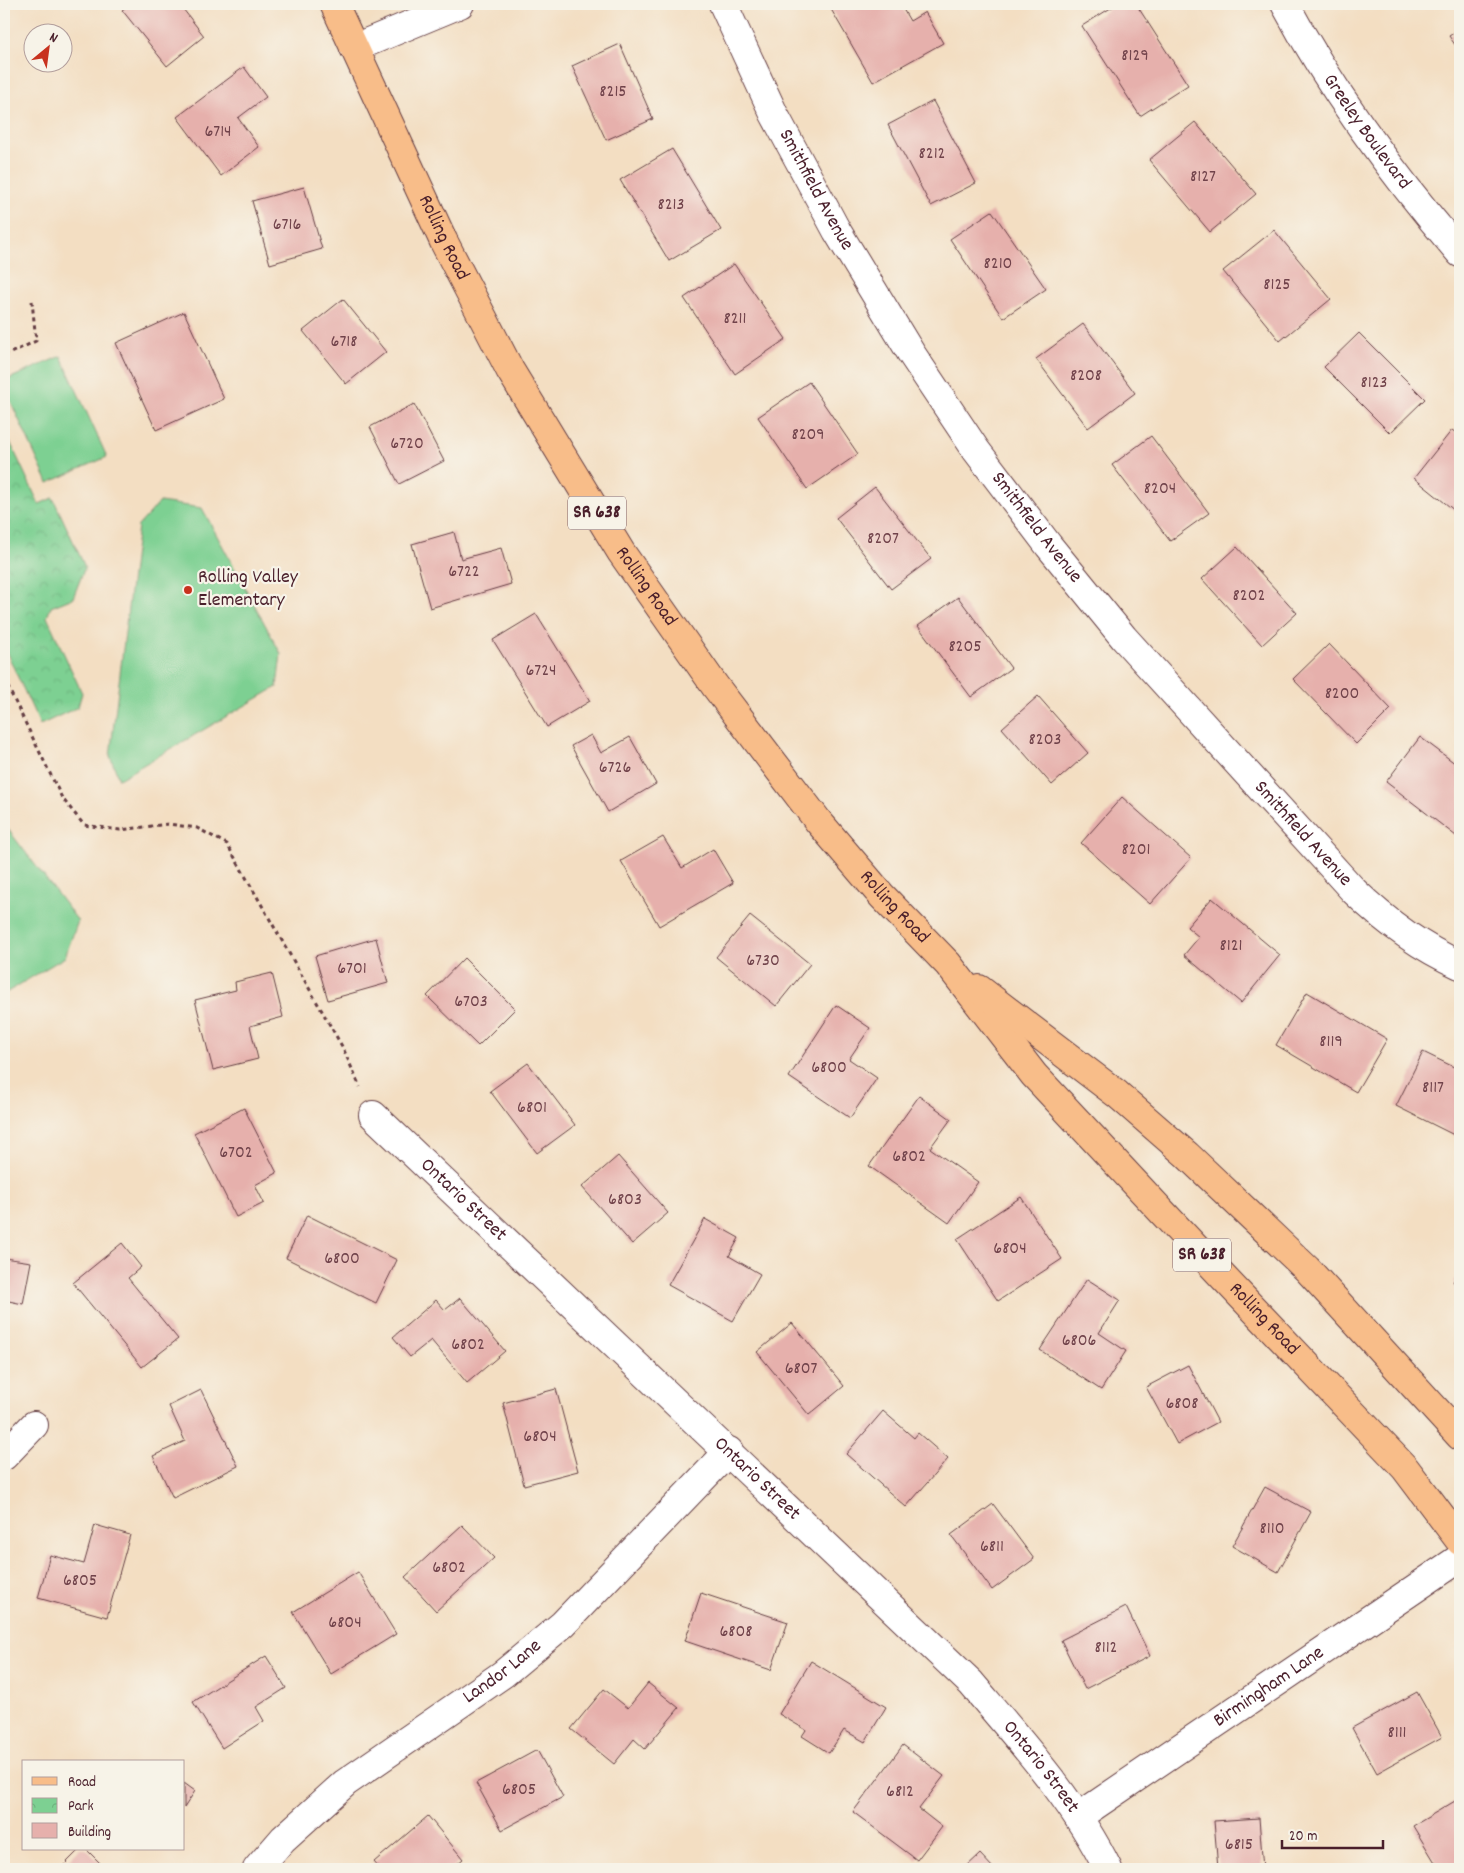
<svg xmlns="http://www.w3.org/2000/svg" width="1464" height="1873" font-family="Dekko,sans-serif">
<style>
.park{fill:url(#park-crowns);stroke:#64785e}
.pitch{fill:#7dd092;stroke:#64785e}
.building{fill:#e6b0ac}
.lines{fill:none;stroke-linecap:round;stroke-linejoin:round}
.minor-casing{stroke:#633c42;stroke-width:30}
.tertiary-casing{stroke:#633c42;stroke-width:30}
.primary-casing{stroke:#633c42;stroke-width:30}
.path{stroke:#633c42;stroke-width:3;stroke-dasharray:4 4;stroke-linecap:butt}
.minor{stroke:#fff;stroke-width:28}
.tertiary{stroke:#fff;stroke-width:28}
.primary{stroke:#f8bd89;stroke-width:28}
.poi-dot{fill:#c8321e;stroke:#f7f3e8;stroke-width:2}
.labels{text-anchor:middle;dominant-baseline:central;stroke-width:4.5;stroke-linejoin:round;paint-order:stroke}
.number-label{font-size:18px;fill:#71434b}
.shield{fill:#f7f3e8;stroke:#7e5f64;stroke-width:1}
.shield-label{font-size:19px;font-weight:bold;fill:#4a1f2b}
.street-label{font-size:20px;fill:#4a1f2b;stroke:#f7f3e8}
.poi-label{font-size:20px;fill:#4a1f2b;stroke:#f7f3e8;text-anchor:start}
</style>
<defs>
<pattern id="park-crowns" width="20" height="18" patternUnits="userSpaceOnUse" patternTransform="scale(1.25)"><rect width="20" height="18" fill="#7dd092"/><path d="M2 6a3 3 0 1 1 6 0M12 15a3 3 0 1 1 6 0" fill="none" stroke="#6eb27e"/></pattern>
</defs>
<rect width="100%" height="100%" fill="#f7f3e8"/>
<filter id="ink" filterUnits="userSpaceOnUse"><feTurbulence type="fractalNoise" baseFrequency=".02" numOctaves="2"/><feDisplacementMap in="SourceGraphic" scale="10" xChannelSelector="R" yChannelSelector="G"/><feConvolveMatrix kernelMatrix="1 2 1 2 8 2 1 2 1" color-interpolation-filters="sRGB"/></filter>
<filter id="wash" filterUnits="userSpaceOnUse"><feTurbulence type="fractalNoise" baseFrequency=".0096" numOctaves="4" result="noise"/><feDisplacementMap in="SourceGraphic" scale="20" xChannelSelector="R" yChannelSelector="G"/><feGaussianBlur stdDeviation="1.12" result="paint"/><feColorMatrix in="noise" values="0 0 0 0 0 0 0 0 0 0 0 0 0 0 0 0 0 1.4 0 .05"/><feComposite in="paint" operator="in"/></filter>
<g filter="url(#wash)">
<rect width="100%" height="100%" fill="#f3dec2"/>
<path class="park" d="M10,442L39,504L53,498L85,567L73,598L51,607L47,617L82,693L78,707L40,725L4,647V446Z"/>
<path class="pitch" d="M61,356L107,457L48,483L4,387V381Z
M160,502L202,508L281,654L277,687L119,779L110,756L138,526Z
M4,824L78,921L65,957L4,994Z"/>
<g id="blocks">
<path class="building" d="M130,4H190L183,9L204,36L167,66L122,10Z
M828,4H900L910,21L925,12L943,43L873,82Z
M1117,4H1136L1188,85L1140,116L1082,26Z
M1460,29V52L1449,36Z
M620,44L653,119L606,140L572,66Z
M244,67L266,97L238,118L259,147L221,176L177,117Z
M933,101L976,183L931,206L888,125Z
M1195,122L1256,194L1210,232L1149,160Z
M672,149L721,230L669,261L620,180Z
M304,187L322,249L270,264L252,201Z
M992,211L1046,289L1003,318L950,239Z
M1274,230L1331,299L1280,341L1223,271Z
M734,264L786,339L735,374L684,298Z
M343,299L386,352L346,384L303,331Z
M184,312L224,399L156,430L116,343Z
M1083,324L1135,393L1088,428L1036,359Z
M1359,333L1425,399L1390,433L1324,367Z
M809,382L858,454L807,489L758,417Z
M414,404L444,461L399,484L370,427Z
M1452,430L1460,436V515L1414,478Z
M1151,436L1209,513L1170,541L1112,465Z
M875,487L931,559L891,589L836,518Z
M454,532L461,559L501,548L511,584L430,608L412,544Z
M1237,547L1297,613L1262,645L1202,579Z
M958,597L1011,668L971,697L918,626Z
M536,614L590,701L547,727L493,640Z
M1329,644L1391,709L1356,744L1293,679Z
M1038,696L1088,753L1052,785L1002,728Z
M591,735L601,753L630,737L656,784L608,812L571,746Z
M1420,737L1460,767V831L1456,836L1386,782Z
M1122,797L1191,858L1150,904L1081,843Z
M663,837L682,868L713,849L733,883L659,926L621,861Z
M1212,898L1280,955L1241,1003L1184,955L1199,937L1187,927Z
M750,916L810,964L776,1006L716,957Z
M376,938L388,983L328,1000L315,956Z
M464,958L515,1009L478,1046L427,996Z
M272,973L283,1017L250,1026L258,1059L213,1070L195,1000L236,990L235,982Z
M1307,992L1387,1039L1356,1092L1276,1045Z
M836,1005L870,1028L849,1059L877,1078L850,1118L789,1077Z
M1423,1052L1460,1070V1138L1396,1106Z
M528,1063L575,1125L537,1153L490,1091Z
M919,1096L951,1119L930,1148L978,1182L949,1223L869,1166Z
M244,1108L277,1173L255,1185L264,1203L236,1217L194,1133Z
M618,1156L668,1213L632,1244L582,1187Z
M1021,1197L1062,1259L998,1301L957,1239Z
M307,1215L397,1260L376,1303L286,1258Z
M705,1219L739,1238L729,1256L760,1274L733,1321L668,1285Z
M122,1243L141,1267L128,1278L178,1339L142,1367L73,1283Z
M4,1258L31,1262L23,1304L4,1300Z
M1460,1277V1292L1453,1281Z
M1087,1279L1120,1300L1099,1333L1126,1351L1101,1390L1040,1350Z
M460,1298L505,1351L467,1383L431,1340L410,1357L393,1337L436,1300L445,1310Z
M792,1323L844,1386L809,1415L757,1352Z
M1188,1365L1218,1422L1177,1444L1146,1387Z
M556,1389L578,1471L524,1485L503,1403Z
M201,1390L238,1466L173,1498L153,1456L185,1441L169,1406Z
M883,1411L914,1438L918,1433L948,1459L906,1507L846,1454Z
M1265,1487L1311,1512L1278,1572L1232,1546Z
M993,1504L1034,1559L992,1590L951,1535Z
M95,1525L130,1535L107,1617L38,1598L50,1555L84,1564Z
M462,1525L494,1558L436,1611L405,1577Z
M358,1572L396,1634L331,1674L293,1612Z
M701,1593L788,1622L771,1670L685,1641Z
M1126,1607L1150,1656L1085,1689L1061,1640Z
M266,1656L286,1688L256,1707L264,1721L222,1748L193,1702Z
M811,1661L886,1707L865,1742L844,1730L829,1753L802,1736L806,1730L779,1714Z
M648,1683L679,1708L645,1749L634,1739L614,1764L571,1729L604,1689L628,1708Z
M1417,1692L1442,1737L1377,1773L1352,1728Z
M903,1745L944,1776L919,1809L942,1827L917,1860L853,1812Z
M537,1750L563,1797L502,1830L476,1783Z
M184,1783L195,1791L184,1808Z
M1460,1798V1869H1439L1413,1826Z
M428,1816L463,1859L451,1869H380L374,1862Z
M1259,1818L1263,1869H1218L1214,1821Z
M80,1849H86L106,1869H60Z
M980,1854L994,1869H964Z"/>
</g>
</g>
<g filter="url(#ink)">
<use href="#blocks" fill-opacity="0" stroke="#633c42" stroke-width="1"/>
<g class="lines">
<g class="minor-casing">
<g id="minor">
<path id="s1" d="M723,4L774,114L837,231L911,353L976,450L1049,546L1124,638L1354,891C1386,922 1420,947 1460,965"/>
<path d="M354,48L460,4"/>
<path id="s2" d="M373,1115L971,1683C1021,1742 1074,1800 1108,1869"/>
<path d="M4,1456L34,1425"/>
<path id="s3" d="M1078,1817L1460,1558"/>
<path id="s4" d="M257,1869L283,1839L345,1783L503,1674L563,1624L729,1451"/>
</g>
</g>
<g class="tertiary-casing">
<g id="tertiary">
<path id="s5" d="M1285,4C1333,94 1394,176 1460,253"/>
</g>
</g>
<g class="primary-casing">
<g id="primary">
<path id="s6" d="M334,4L444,242L510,370L621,552L715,686L818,821L882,896L948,964L1034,1075L1223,1277L1405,1468L1460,1541"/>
<path d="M979,989L1117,1094L1187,1155L1307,1269L1460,1436"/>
</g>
</g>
<path class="path" d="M4,356L36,341L32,301
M4,679L62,798L84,825L120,830L168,824L197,828L227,844L343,1048L360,1087"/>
<use href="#minor" class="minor"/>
<use href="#tertiary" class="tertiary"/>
<use href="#primary" class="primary"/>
</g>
</g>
<circle class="poi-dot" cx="188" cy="590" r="5"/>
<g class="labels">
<g class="number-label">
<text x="1135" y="56">8129</text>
<text x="613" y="92">8215</text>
<text x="218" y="132">6714</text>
<text x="932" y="154">8212</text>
<text x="1203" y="177">8127</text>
<text x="671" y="205">8213</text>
<text x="287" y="225">6716</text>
<text x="998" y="264">8210</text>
<text x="1277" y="285">8125</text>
<text x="735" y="319">8211</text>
<text x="344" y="342">6718</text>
<text x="1086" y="376">8208</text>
<text x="1374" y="383">8123</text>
<text x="808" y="435">8209</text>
<text x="407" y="444">6720</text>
<text x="1160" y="489">8204</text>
<text x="883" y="539">8207</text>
<text x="464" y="572">6722</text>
<text x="1249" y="596">8202</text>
<text x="965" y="647">8205</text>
<text x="541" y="671">6724</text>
<text x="1342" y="694">8200</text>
<text x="1045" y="740">8203</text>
<text x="615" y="768">6726</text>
<text x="1136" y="850">8201</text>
<text x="1231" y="946">8121</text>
<text x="763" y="961">6730</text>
<text x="352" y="969">6701</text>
<text x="471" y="1002">6703</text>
<text x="1331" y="1042">8119</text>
<text x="829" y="1068">6800</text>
<text x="1433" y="1088">8117</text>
<text x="532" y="1108">6801</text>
<text x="236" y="1153">6702</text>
<text x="909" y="1157">6802</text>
<text x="625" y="1200">6803</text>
<text x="1010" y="1249">6804</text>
<text x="342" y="1259">6800</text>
<text x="1079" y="1341">6806</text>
<text x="468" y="1345">6802</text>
<text x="801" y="1369">6807</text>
<text x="1182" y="1404">6808</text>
<text x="540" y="1437">6804</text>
<text x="1272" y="1529">8110</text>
<text x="992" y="1547">6811</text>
<text x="449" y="1568">6802</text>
<text x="80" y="1581">6805</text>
<text x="345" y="1623">6804</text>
<text x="736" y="1632">6808</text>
<text x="1106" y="1648">8112</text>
<text x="1397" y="1733">8111</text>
<text x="519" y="1790">6805</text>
<text x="900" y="1792">6812</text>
<text x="1239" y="1845">6815</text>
</g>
<g class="shield">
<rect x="568" y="496.5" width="58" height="33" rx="4"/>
<rect x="1173" y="1238.5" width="58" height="33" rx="4"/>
</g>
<g class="shield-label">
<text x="597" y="513">SR 638</text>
<text x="1202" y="1255">SR 638</text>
</g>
<g class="street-label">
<text stroke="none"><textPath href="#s5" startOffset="152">Greeley Boulevard</textPath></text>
<text stroke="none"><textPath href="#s1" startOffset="208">Smithfield Avenue</textPath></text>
<text stroke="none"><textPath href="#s6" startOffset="258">Rolling Road</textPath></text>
<text stroke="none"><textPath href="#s1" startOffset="612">Smithfield Avenue</textPath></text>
<text stroke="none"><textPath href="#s6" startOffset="662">Rolling Road</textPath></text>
<text stroke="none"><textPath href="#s1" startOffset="1018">Smithfield Avenue</textPath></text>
<text stroke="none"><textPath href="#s6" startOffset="1068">Rolling Road</textPath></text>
<text stroke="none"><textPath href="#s2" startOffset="124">Ontario Street</textPath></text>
<text stroke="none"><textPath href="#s6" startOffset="1622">Rolling Road</textPath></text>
<text stroke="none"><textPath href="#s2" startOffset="529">Ontario Street</textPath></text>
<text stroke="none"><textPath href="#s4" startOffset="316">Landor Lane</textPath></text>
<text stroke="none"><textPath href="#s3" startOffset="231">Birmingham Lane</textPath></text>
<text stroke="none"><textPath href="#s2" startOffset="934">Ontario Street</textPath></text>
</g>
<g class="poi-label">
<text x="198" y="578">Rolling Valley<tspan x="198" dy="23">Elementary</tspan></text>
</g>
</g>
<rect width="1464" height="1873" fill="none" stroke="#f7f3e8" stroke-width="20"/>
<rect x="22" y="1760" width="162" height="90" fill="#f7f3e8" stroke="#b29e9c"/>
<rect x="32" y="1777" width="25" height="8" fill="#f8bd89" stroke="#b29e9c"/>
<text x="68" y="1786" font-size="15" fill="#4a1f2b">Road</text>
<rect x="32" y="1798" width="25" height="15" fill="url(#park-crowns)" stroke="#b29e9c"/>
<text x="68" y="1810" font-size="15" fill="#4a1f2b">Park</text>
<rect x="32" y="1823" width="25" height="15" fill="#e6b0ac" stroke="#b29e9c"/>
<text x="68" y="1836" font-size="15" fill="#4a1f2b">Building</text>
<g transform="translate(48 48) rotate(29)"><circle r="24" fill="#f7f3e8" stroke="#b29e9c"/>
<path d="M0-4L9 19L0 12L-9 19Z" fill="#c8321e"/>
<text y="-8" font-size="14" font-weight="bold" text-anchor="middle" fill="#4a1f2b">N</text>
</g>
<path d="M1282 1840v8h101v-8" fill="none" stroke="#4a1f2b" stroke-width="2.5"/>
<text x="1289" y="1840" font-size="15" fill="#4a1f2b" stroke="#f7f3e8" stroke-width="4" paint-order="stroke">20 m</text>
</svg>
